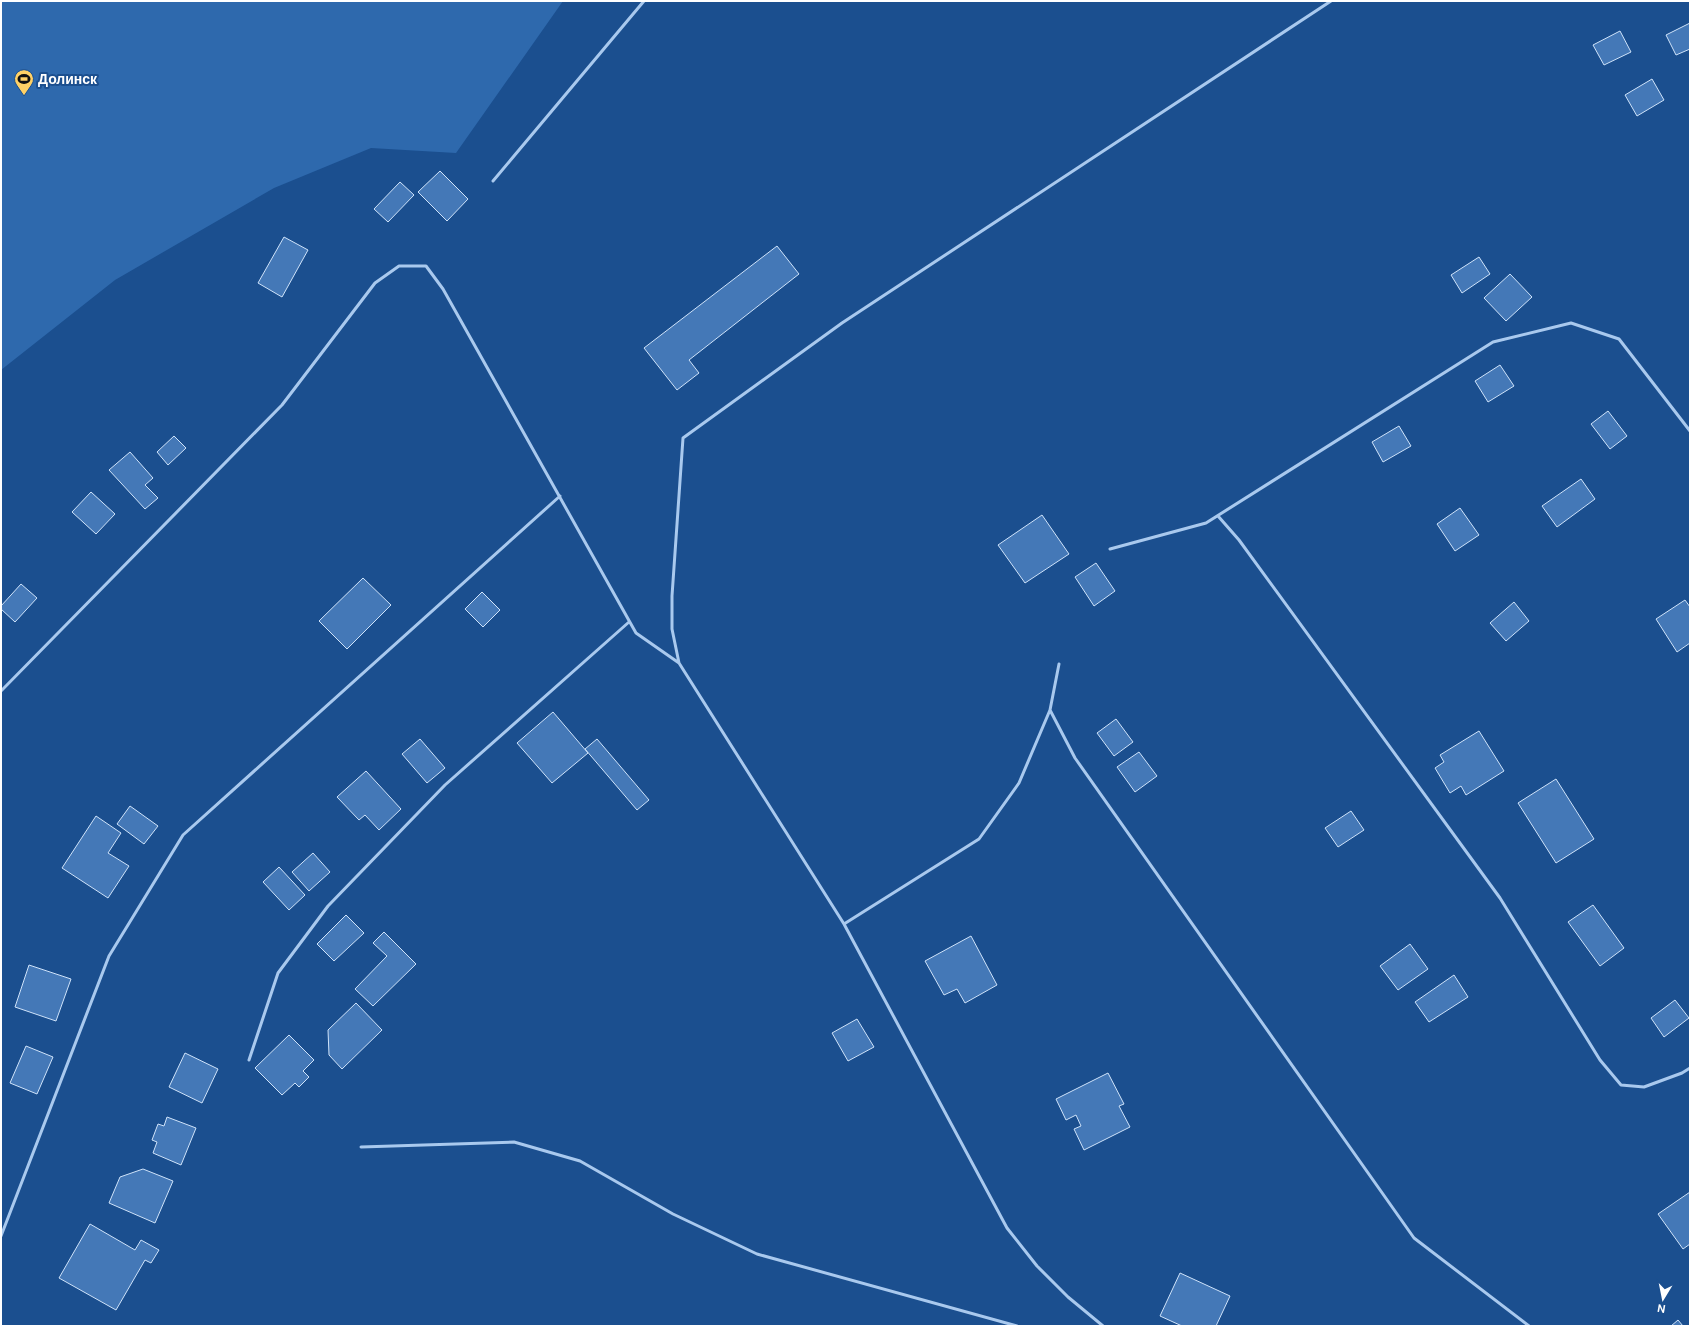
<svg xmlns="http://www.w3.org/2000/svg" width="1691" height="1327" font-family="'DM Sans',sans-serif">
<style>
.green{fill:#2e69ad}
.building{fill:#4478b7;stroke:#cfe3fa}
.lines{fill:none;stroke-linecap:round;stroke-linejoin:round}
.lane{stroke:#a9c9ee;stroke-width:3}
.labels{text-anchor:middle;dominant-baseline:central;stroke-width:4;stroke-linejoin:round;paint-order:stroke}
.poi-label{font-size:14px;font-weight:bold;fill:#fff;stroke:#1b4f8f;text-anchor:start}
</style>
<rect width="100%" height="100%" fill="#1b4f8f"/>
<path class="green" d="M1,1H563L456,153L371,148L274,188L115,280L1,370Z"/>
<path class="building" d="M1690,23V49L1676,55L1666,35Z
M1620,31L1631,52L1604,65L1593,45Z
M1652,79L1664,100L1637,116L1625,95Z
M440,171L468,199L447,221L418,192Z
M400,182L414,195L388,222L374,209Z
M284,237L308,250L282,297L258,283Z
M777,246L799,274L689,360L699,373L677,390L644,348Z
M1479,257L1490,274L1462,293L1451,275Z
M1510,274L1532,297L1506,321L1484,298Z
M1500,365L1514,386L1488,402L1475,381Z
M1608,411L1627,436L1610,449L1591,424Z
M1399,426L1411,446L1383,462L1372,442Z
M174,436L186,448L168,465L157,452Z
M130,452L153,478L145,485L158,498L145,509L109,470Z
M1581,479L1595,499L1557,527L1542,506Z
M91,492L115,514L96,534L72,512Z
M1460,508L1479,535L1455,551L1437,524Z
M1042,515L1069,554L1025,583L998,545Z
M1096,563L1115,591L1094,606L1075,577Z
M363,578L391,605L347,649L319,621Z
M21,584L37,598L15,622L1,609V606Z
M482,592L500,610L483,627L465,609Z
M1685,600L1690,607V643L1677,652L1656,619Z
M1514,602L1529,621L1506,641L1490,623Z
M553,712L588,753L552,783L517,743Z
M1116,719L1133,742L1114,756L1097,733Z
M1479,731L1504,771L1466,795L1461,786L1450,793L1435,768L1444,762L1440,755Z
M420,739L445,768L427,783L402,754Z
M597,739L649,800L637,810L585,749Z
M1139,752L1157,776L1135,792L1117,767Z
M366,771L401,809L379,830L365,815L359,820L337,797Z
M1556,779L1594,839L1556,863L1518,803Z
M130,806L158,826L144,844L117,824Z
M1351,811L1364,830L1338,847L1325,828Z
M96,816L121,833L108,853L129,866L108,898L62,868Z
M313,853L330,872L309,891L292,872Z
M279,867L305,895L289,910L263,882Z
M1593,905L1624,948L1600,966L1568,922Z
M346,915L364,933L334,961L317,944Z
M384,932L416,964L373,1006L355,989L387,956L373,943Z
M971,936L997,985L965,1003L957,989L944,995L925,961Z
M1410,944L1428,969L1398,990L1380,966Z
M29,965L71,979L56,1021L15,1007Z
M1454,975L1468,997L1429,1022L1415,1002Z
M1675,1000L1689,1018L1664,1037L1651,1018Z
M356,1003L382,1030L342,1069L329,1055L328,1030Z
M857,1019L874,1047L848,1061L832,1033Z
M289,1035L314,1060L303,1071L309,1077L299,1087L295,1083L282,1095L255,1068Z
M26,1046L53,1057L37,1094L10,1083Z
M185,1053L218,1069L202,1103L169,1087Z
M1108,1073L1124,1104L1119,1106L1130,1127L1084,1150L1074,1129L1081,1126L1076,1115L1066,1120L1056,1099Z
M167,1117L196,1128L181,1165L153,1153L157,1142L152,1140L158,1124L164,1126Z
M143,1169L173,1181L155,1223L109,1203L120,1177Z
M1690,1192V1244L1683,1249L1658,1214Z
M90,1224L135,1250L141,1240L159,1250L151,1263L145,1260L116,1310L59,1278Z
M1180,1273L1230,1296L1216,1326H1182L1160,1316Z
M1678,1320L1683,1326H1671Z"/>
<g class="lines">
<path class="lane" d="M493,181L644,1
M1218,516L1239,540L1500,898L1600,1060L1621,1085L1644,1087L1682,1073L1690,1068
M1110,549L1206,523L1493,342L1571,323L1619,339L1690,431
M1059,664L1050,710L1075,758L1414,1238L1529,1326
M1,691L282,405L375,283L399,266H426L443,289L636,633L679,663
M844,924L979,839L1019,783L1050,710
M249,1060L278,973L328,906L445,785L629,622
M361,1147L514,1142L580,1161L673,1214L757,1254L1017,1326
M1,1236L109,956L183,835L560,496
M1103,1326L1068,1297L1037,1266L1007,1228L844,924L679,663L672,629V596L683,438L842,323L1331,1"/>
</g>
<defs>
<g id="stadium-pin" transform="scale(1)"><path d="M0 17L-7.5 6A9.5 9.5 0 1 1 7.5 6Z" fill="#ffd166" stroke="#1b4f8f"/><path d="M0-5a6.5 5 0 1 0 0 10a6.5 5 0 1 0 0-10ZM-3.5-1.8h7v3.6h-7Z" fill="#111"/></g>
</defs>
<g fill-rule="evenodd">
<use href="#stadium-pin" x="24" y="79"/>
</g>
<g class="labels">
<g class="poi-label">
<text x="38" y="79">Долинск</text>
</g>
</g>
<rect width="1691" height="1327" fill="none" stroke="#ffffff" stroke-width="4"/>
<g transform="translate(1663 1299) rotate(190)" stroke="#1b4f8f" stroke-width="3" paint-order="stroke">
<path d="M0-3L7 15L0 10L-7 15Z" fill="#ffffff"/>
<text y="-6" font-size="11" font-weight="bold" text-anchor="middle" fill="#ffffff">N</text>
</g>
</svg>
